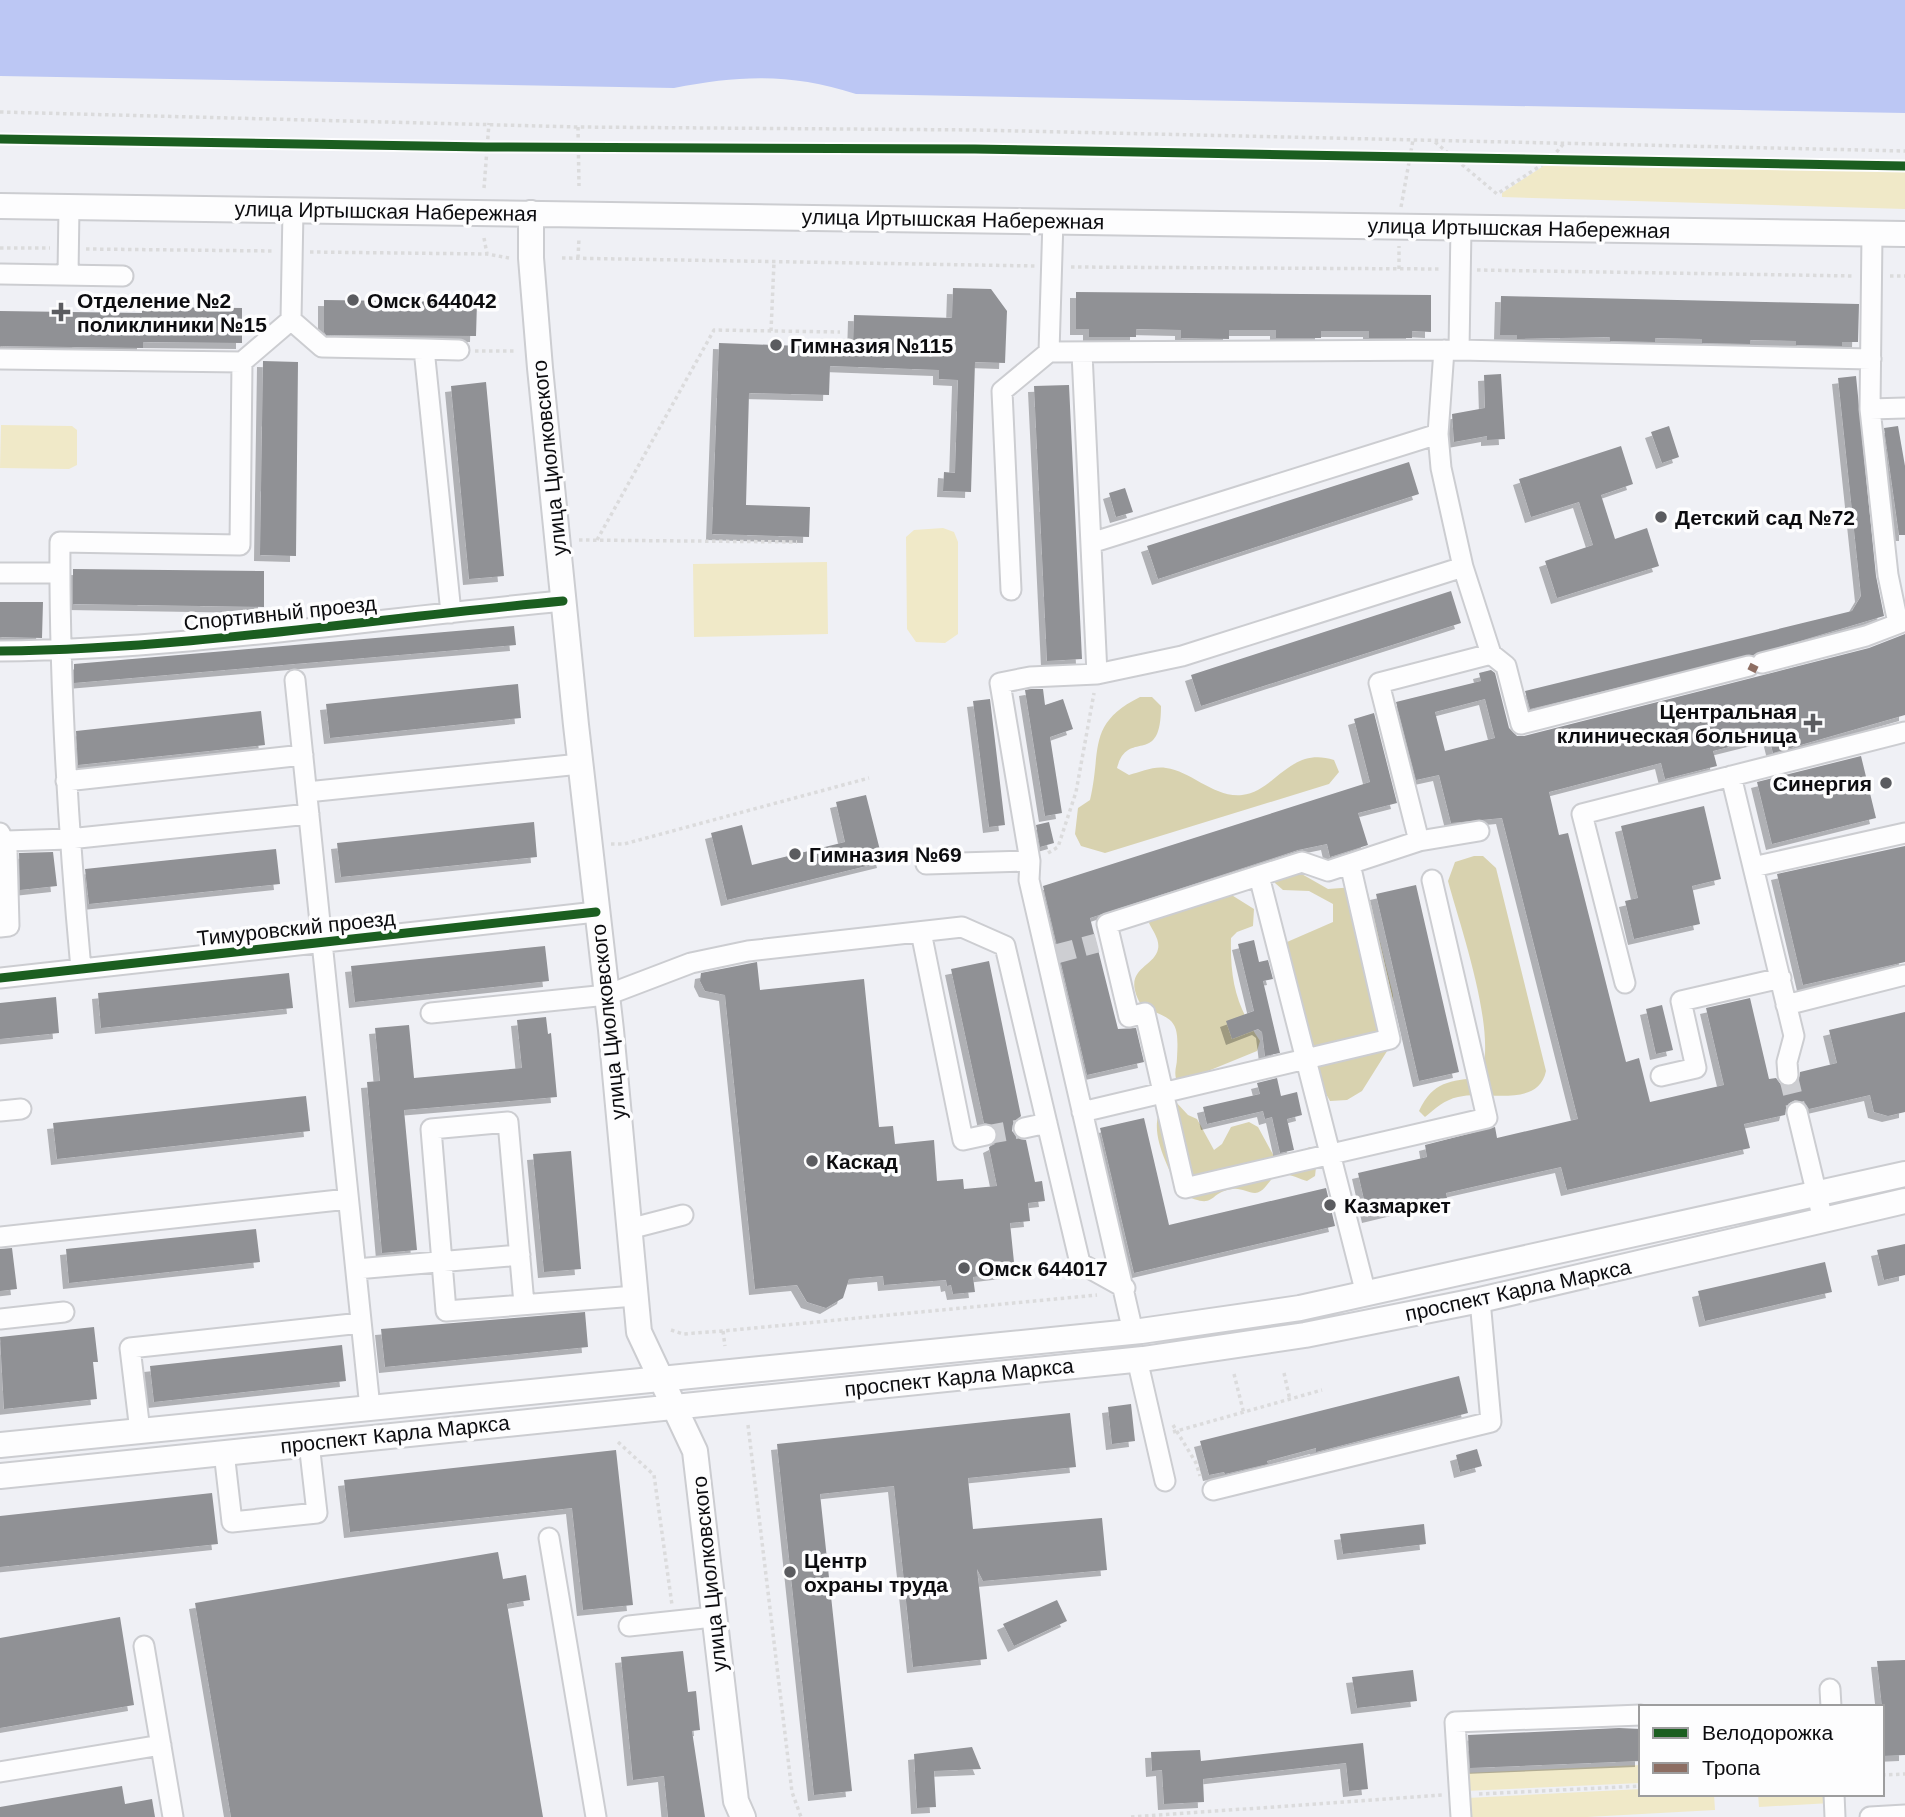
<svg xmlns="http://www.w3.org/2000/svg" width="1905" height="1817" font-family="Helvetica,sans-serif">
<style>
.green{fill:#f0e9c8}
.forest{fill:#d8d2af}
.water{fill:#bcc7f4}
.building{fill:#909195;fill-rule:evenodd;filter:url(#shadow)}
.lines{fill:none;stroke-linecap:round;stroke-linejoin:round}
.minor-tunnel{stroke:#cdced2;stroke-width:19;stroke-dasharray:19 10;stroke-linecap:butt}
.minor-casing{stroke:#cccdd1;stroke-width:23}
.major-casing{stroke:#cccdd1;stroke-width:28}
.path{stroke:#dbdbdc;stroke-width:3.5;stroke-dasharray:3.5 3.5;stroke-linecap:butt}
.minor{stroke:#fdfdfe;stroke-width:19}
.major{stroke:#fdfdfe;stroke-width:24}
.quiet{stroke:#8d6e63;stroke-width:7;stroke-dasharray:14 7;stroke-linecap:butt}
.cycleway-casing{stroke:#fdfdfe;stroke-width:13}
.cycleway{stroke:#1b5e20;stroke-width:9}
.poi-dot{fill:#5b5c60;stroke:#fdfdfe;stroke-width:2.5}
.labels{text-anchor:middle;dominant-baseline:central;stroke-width:7;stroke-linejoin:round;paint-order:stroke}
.street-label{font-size:21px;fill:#0c0c0f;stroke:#fdfdfe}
.poi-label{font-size:21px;font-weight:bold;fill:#0c0c0f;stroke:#fdfdfe;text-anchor:start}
</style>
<defs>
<filter id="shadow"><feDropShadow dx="-6" dy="6" stdDeviation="0" flood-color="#0004"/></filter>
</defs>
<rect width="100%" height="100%" fill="#eff0f5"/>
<path class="green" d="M1551,161L1905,169V209L1502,197V193Z
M1,425L72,426L77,430V465L69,469L0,468Z
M943,528L954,532L958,542V634L945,643L916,642L907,629L906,537L914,530Z
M827,562L828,634L694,637L693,564Z
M1641,1765V1783L1465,1791L1464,1773Z
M1641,1789V1794H1714L1715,1810L1587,1817H1468L1467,1798Z
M1758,1794H1831V1803L1759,1807Z"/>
<path class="forest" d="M1140,697H1152L1161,706C1161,769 1128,727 1117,768L1129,775C1141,772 1153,766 1166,768C1191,771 1214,798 1242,795C1275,792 1289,746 1334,760L1339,772L1329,784L1105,853L1081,846L1075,834L1078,808L1090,800C1102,750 1086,724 1140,697Z
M1474,856H1483L1496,868L1546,1071C1538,1109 1485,1090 1458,1097C1444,1100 1436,1108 1425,1117L1419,1111C1434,1080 1449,1082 1480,1077C1499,1036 1460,926 1448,881L1455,862Z
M1293,869L1328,889L1355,887L1368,893L1393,995L1394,1040L1362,1091L1347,1100L1330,1101L1321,1085L1284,952L1287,942L1333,922V904L1309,891L1283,890L1275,883V874Z
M1230,894L1254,909L1253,926L1237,932L1231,938C1230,980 1236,1006 1260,1041L1257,1051L1186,1080L1176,1079C1174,1070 1177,1066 1177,1058C1179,1022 1176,1019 1143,1008C1118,968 1154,969 1158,949C1160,940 1153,931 1149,923L1154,914Z
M1175,1101L1188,1115L1197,1119L1214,1150L1222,1144L1231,1127L1249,1122L1258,1127L1276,1160L1310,1147L1318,1151L1315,1176L1307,1181C1300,1179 1288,1173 1281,1174C1269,1175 1267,1192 1255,1193C1248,1193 1241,1188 1233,1189C1206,1192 1218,1213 1179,1192C1169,1167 1144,1127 1165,1103Z"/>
<path class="water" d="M0,0H1905V113L856,94C791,73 740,75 674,88L0,76Z"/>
<path class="building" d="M953,288L991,289L1007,311L1005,363L975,362L971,492L943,491L944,472L955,473L958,380L939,379V370L830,366L829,395L749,393L746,505L810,507L809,537L712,534L719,343L853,348L854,315L952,318Z
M1076,292L1431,295V332L1412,331V338H1369V331H1321V338H1276V330H1229V339L1181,338V330L1136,329V337H1089V329H1076Z
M1501,296L1859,304L1858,342H1842V346L1796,345V341L1750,340V344L1702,343V339L1655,338V342L1610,341V337L1517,339V335H1500Z
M324,300L477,302L476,336L326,335L324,332Z
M142,307L242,308V343L143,342V348L0,346V311L142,313Z
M263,361L298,362L296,556L260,555Z
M1501,374L1505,439L1487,440V436L1454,442L1452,414L1485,408L1484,375Z
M1856,376L1876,576L1884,616L1753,655L1530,709L1525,691L1852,611L1861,596L1838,378Z
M486,382L504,576L469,579L451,386Z
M1069,385L1082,659L1047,661L1034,386Z
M1669,426L1679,457L1662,463L1651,432Z
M1898,426L1905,466V535H1899L1884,428Z
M1621,446L1633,484L1601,495L1615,539L1647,528L1659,566L1557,598L1545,561L1593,545L1579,502L1531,517L1519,479Z
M1409,462L1419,494L1158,579L1147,546Z
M1125,488L1133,512L1116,517L1109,493Z
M73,569L264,571V607L73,604Z
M1451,591L1461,623L1201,706L1191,675Z
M0,602H43L42,638L0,637Z
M514,626L516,645L74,683V664Z
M1905,634V715L1773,753L1769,737L1713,751L1717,766L1665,779L1661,763L1549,792L1559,835L1568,833L1626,1062L1639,1058L1650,1102L1724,1085L1706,1008L1750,998L1769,1079L1776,1078L1782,1086L1788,1087L1799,1081L1800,1072L1837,1063L1829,1030L1905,1012V1112L1888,1116L1874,1112L1870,1095L1809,1109L1805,1103L1795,1100L1788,1104L1785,1115L1744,1124L1750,1148L1567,1190L1561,1167L1446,1193L1447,1198L1368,1217L1358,1173L1427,1157L1425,1145L1495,1127L1497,1138L1578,1119L1502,818L1451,823L1439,775L1416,780L1396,702L1481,681L1479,673L1491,670L1495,673L1509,728L1517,736H1524L1869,648ZM1485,699L1495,738L1445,751L1435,712Z
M518,684L521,718L330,738L326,704Z
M1031,689H1043L1045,705L1063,699L1073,729L1050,737L1062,813L1045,816L1025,690Z
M990,699L1005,825L989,827L973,701Z
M261,711L265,745L78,765L76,731Z
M1374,713L1397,803L1358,813L1368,845L1330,857L1327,844L1298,850L1090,918L1118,1029L1136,1028L1144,1062L1087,1075L1043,886L1370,782L1354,719Z
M1861,756L1876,818L1772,844L1757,782Z
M866,795L883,862L727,900L711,833L742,825L752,865L845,842L836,802Z
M1704,806L1721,879L1692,886L1700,924L1634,939L1625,901L1638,898L1621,826Z
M534,822L537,857L341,877L337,843Z
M1049,822L1054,843L1040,847L1036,825Z
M1905,846V962L1803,985L1777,874Z
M276,849L280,884L89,904L85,869Z
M53,852L57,886L20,890L19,853Z
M1416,885L1459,1072L1419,1081L1376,894Z
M1254,940L1259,962L1268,960L1273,979L1263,981L1280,1053L1265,1056L1262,1032L1258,1029L1232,1039L1226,1021L1254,1011L1238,944Z
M545,946L549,981L355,1002L351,966Z
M989,961L1021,1116L1013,1124L1012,1131L1020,1139L1026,1140L1035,1182L1042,1181L1045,1201L1028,1203L1030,1221L1010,1223L1015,1272L973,1277L975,1292L953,1294L951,1285L947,1286L946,1280L884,1285L883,1276L849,1279L843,1298L826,1308L807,1302L797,1285L755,1289L725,995L705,991L700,981L701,973L757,962L760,990L864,979L879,1127L893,1126L895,1144L934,1140L937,1181L963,1179L964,1189L997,1186L989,1147L995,1144L998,1133L995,1126L984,1123L951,969Z
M289,973L293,1008L101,1028L98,993Z
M56,997L59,1033L0,1039V1003Z
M1662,1005L1673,1050L1656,1054L1646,1009Z
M546,1017L548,1034L551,1033L557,1097L404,1110L417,1250L382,1253L367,1082L380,1081L375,1028L409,1025L414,1078L522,1068L517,1020Z
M1277,1078L1281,1096L1297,1092L1302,1115L1287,1119L1294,1150L1280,1153L1272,1117L1265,1119L1263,1111L1207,1124L1203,1107L1260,1094L1257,1083Z
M306,1096L310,1131L57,1159L53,1123Z
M1144,1118L1169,1225L1326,1188L1335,1226L1134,1273L1100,1128Z
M571,1151L581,1269L544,1272L533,1154Z
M256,1229L260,1262L69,1283L66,1249Z
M1905,1244V1275L1884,1280L1877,1250Z
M12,1248L17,1289L0,1291V1249Z
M1825,1262L1832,1292L1705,1321L1698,1291Z
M585,1312L588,1347L385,1367L381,1329Z
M94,1327L98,1362H93L97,1399L4,1409L0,1337Z
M342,1345L346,1381L154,1402L150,1366Z
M1459,1376L1468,1413L1316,1452V1448L1267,1461L1268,1464L1225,1474L1224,1472L1209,1475L1200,1441Z
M1131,1404L1135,1441L1112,1444L1108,1407Z
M1070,1413L1076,1467L968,1478L973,1529L1102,1518L1107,1570L983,1581L977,1569L987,1659L913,1667L894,1486L820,1494L852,1791L814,1795L777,1444Z
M1477,1449L1482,1466L1460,1472L1456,1455Z
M616,1450L633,1605L583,1610L572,1508L350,1532L344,1480Z
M212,1493L218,1544L0,1567V1516Z
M1424,1524L1426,1544L1343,1554L1340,1534Z
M498,1552L503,1579L526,1575L530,1600L507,1604L543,1817H231L195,1603Z
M1057,1600L1067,1621L1014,1646L1003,1624Z
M120,1617L134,1705L0,1728V1638Z
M683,1651L688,1692L696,1691L700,1730L692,1731L705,1817H668L664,1776L633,1780L621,1657Z
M1905,1660V1755L1882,1756V1707L1877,1661Z
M1413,1670L1417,1701L1357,1708L1352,1677Z
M1619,1728L1641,1729V1761L1470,1768L1468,1735Z
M1363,1743L1368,1789L1349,1791L1346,1763L1203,1779L1204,1802L1164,1804L1162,1770L1152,1771L1151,1752L1200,1750L1201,1761Z
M972,1747L981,1769L934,1771L936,1807L917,1808L914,1754Z
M122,1786L125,1804L152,1799L155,1817H0V1807Z"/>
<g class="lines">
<path class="minor-tunnel" d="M1056,954L1097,943
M1788,1075L1797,1112
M986,1135L1024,1128"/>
<g class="minor-casing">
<path id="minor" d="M1872,234L1870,409L1888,575L1898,623
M1,274L123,276
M68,275L69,207
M291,320L322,347L424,349L451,613
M424,349L459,350
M1444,350L1438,434L1441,468L1463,567L1491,654L1506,666L1521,724L1749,666
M1459,350L1461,227
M1049,352L1053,220
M1082,353L1097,674L1030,677L1000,683L1030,861L1029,880L1133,1332
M0,359L242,362L291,320L293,210
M1870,409L1905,408
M1091,543L1438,434
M0,573H60
M1011,590L1002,391L1049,352L1459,350L1871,359
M0,651C188,649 376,618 563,601
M1762,663L1866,636L1905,621
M1097,674L1182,656L1463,567
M295,680L370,1408
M1731,776L1794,1036L1787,1062L1788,1075
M66,781L303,755
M307,792L580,764
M0,833L7,850L9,926L0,927
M6,841L69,839L309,814
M1419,841L1379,683L1491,654
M926,864L1030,861
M1753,867L1905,833
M1259,876L1366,1294
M1432,880L1487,1118L1185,1188L1145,1013L1129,1017L1107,924L1302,862L1328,871L1419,841L1479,831
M921,932L963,1140L986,1135
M81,969C68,827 59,685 60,542L240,545L242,362
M0,978L596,912
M1625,983L1582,814L1905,732
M1786,1005L1905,975
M431,1013L607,995L691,963L748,951L962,927L1005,946L1080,1263L1125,1288
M1661,1076L1696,1068L1681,1001L1781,978
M0,1111L21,1109
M1082,1112L1390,1039L1350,864
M1797,1112L1823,1220
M1024,1128L1047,1123
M629,1229L683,1215
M0,1237L348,1199
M356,1269L520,1255
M524,1304L508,1122L431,1129L446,1311L635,1296
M0,1319L64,1312
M1137,1359L1165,1481
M140,1431L130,1348L361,1323
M224,1452L232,1522L317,1513L309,1443
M1213,1490L1491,1422L1480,1300
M549,1538L596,1817
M629,1626L713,1617
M144,1646L173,1817
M1830,1689L1831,1707
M0,1772L161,1745
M1834,1794L1835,1817
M1461,1817L1455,1722L1641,1715
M1870,1817L1905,1815"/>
</g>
<g class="major-casing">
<path id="major" d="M0,206L1905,234
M531,213V258L540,368L576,725L611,1030L639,1332L695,1451L736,1801L743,1817
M0,1445L1141,1331L1300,1308L1905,1174
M0,1476L1143,1359L1305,1335L1480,1300L1905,1201"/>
</g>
<path class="path" d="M0,112L578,127L976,130L1905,151
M578,127L579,186
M1435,142L1497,194L1551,159L1564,143
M484,188L489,123
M1401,207L1413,140
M484,238L487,254
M0,248H50
M86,249L274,251
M310,252L487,254L509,258
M562,258L1035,266
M578,258L579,238
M1071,267L1441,269
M1399,269V246
M1477,270L1854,276
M1890,276H1905
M771,331L774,262
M475,351H515
M579,540L797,542
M597,540L714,330L840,332
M611,844H624L869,778
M1048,853L1058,847L1076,792L1094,693
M671,1330L683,1334L723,1331L1097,1295
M723,1331L725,1346
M1284,1373L1290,1400
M1234,1374L1244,1414
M748,1425L792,1792L801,1817
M1173,1425L1196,1463L1200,1476
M1173,1432L1322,1390
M618,1442L654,1475L672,1605
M1882,1775L1905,1774
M1479,1794L1641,1786
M1131,1817L1443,1795"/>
<use href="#minor" class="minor"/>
<use href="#major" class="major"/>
<path class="quiet" d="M1749,666L1757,670"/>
<g class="cycleway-casing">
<path id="cycleway" d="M0,139L486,147L975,149L1905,166
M0,651C188,649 376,618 563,601
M0,978L596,912"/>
</g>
<use href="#cycleway" class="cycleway"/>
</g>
<g class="poi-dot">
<circle cx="353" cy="300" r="7"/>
<path d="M57.5 301.5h7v7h7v7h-7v7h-7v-7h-7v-7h7z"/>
<circle cx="776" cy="345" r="7"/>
<circle cx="1661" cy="517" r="7"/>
<path d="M1809.5 712.5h7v7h7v7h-7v7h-7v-7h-7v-7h7z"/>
<circle cx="1886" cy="783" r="7"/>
<circle cx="795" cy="854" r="7"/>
<circle cx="812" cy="1161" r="7"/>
<circle cx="1330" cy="1205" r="7"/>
<circle cx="964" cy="1268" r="7"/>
<circle cx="790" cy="1572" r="7"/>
</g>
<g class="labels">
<g class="street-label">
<text transform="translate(386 211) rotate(1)">улица Иртышская Набережная</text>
<text transform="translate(953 219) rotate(1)">улица Иртышская Набережная</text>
<text transform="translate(1519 228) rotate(1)">улица Иртышская Набережная</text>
<text transform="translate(549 458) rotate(-96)">улица Циолковского</text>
<text transform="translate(280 613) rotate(-6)">Спортивный проезд</text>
<text transform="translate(296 928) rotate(-6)">Тимуровский проезд</text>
<text transform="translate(608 1022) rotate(-96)">улица Циолковского</text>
<text transform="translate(1518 1290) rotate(-12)">проспект Карла Маркса</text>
<text transform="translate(959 1377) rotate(-6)">проспект Карла Маркса</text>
<text transform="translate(395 1434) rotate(-6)">проспект Карла Маркса</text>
<text transform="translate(709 1574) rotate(-96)">улица Циолковского</text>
</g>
<g class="poi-label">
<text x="77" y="300">Отделение №2<tspan x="77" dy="24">поликлиники №15</tspan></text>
<text x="367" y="300">Омск 644042</text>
<text x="790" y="345">Гимназия №115</text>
<text x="1675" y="517">Детский сад №72</text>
<text x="1797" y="711" text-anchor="end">Центральная<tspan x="1797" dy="24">клиническая больница</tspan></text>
<text x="1872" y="783" text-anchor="end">Синергия</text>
<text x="809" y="854">Гимназия №69</text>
<text x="826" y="1161">Каскад</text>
<text x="1344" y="1205">Казмаркет</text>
<text x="978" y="1268">Омск 644017</text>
<text x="804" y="1560">Центр<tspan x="804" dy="24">охраны труда</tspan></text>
</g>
</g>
<rect x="1639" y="1705" width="245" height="91" fill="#fdfdfe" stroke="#9d9d9e" stroke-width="2"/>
<rect x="1653" y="1728" width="35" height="10" fill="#1b5e20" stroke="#9d9d9e" stroke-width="2"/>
<text x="1702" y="1740" font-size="21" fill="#0c0c0f">Велодорожка</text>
<rect x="1653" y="1763" width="35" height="10" fill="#8d6e63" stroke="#9d9d9e" stroke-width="2"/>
<text x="1702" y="1775" font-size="21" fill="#0c0c0f">Тропа</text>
</svg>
